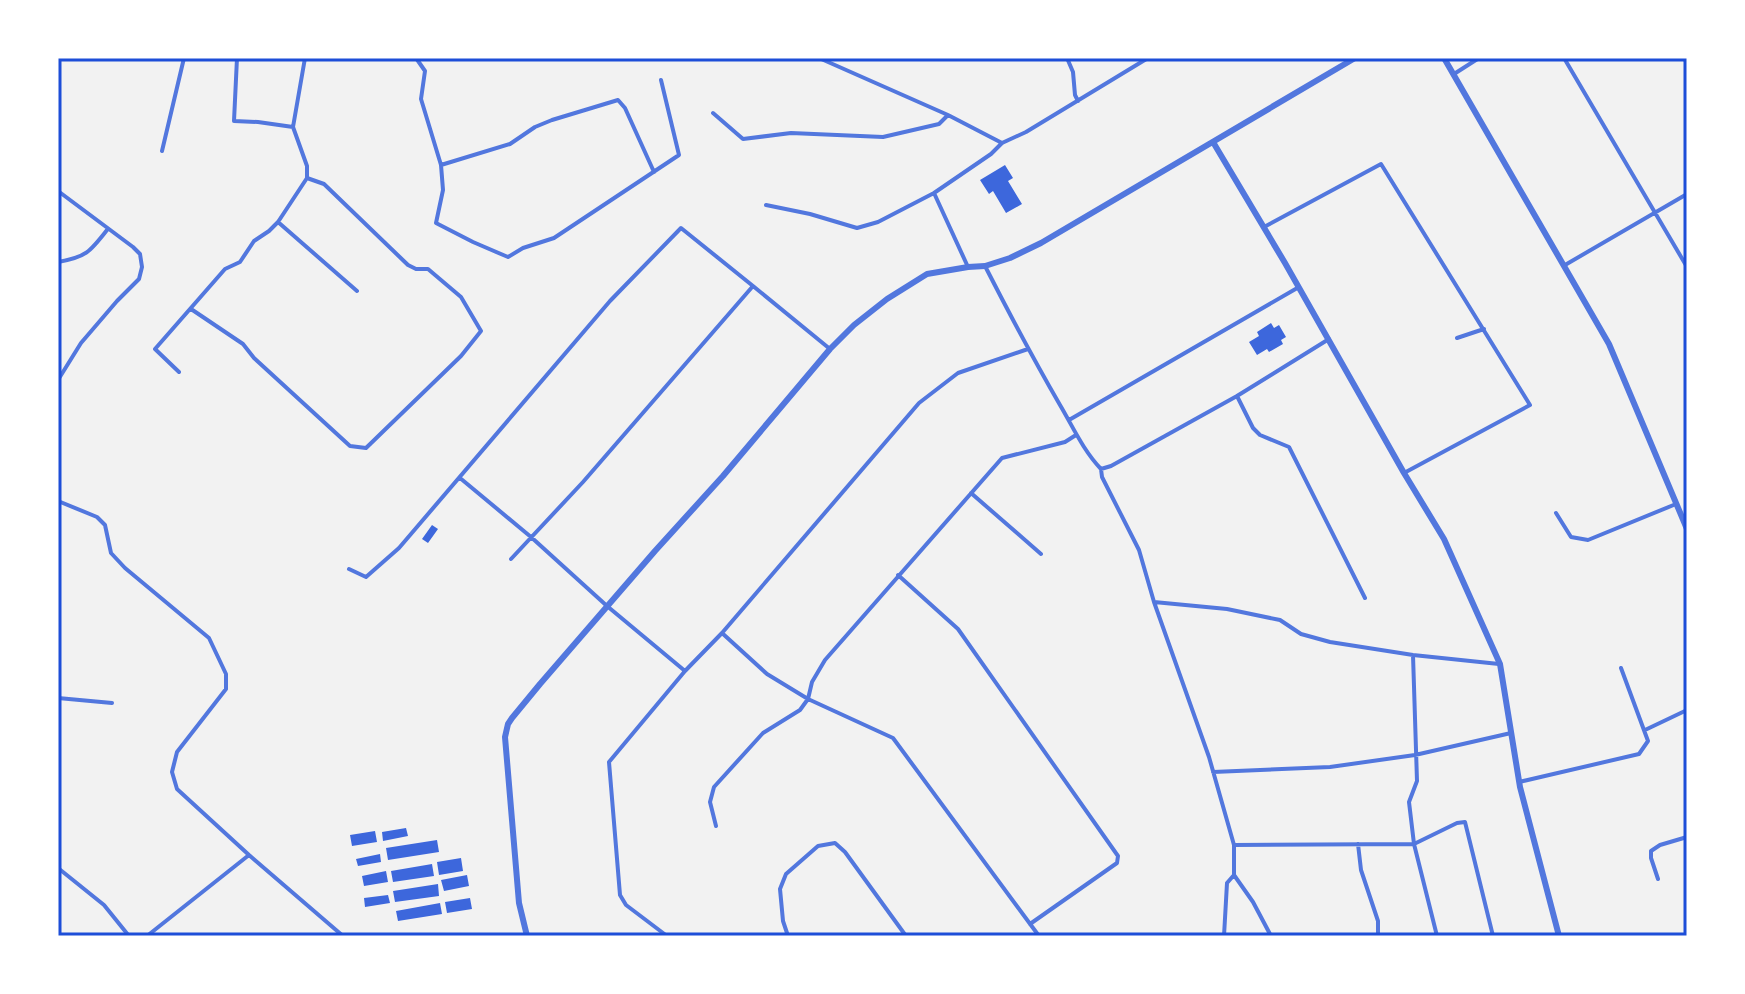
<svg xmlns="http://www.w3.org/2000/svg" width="1745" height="994" font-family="Montserrat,sans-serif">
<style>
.building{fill:#3d67dc}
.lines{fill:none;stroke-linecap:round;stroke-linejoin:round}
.minor{stroke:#5277de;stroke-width:4}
.tertiary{stroke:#5277de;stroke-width:6}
.neatline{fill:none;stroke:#1d4ed8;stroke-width:3}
</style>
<rect width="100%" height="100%" fill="#f2f2f2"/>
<path class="building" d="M1005,165L1013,178L1008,181L1022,204L1006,213L993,191L989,194L980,180Z
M1271,323L1274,328L1279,325L1286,337L1281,340L1283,344L1269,352L1267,349L1257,355L1249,342L1259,336L1257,332Z
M432,525L438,529L428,543L422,539Z
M406,828L408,836L383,841L382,832Z
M375,831L377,842L352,846L350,835Z
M437,840L439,852L388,860L386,848Z
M380,854L381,862L358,866L356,859Z
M461,858L463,871L439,875L437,862Z
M432,864L434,876L393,882L391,871Z
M386,871L388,882L364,886L362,876Z
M467,875L469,886L444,891L441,880Z
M438,884L439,896L395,902L393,891Z
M388,895L390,903L365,907L364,898Z
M470,898L472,909L447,913L445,902Z
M440,903L442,914L398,921L396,911Z"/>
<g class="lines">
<path class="minor" d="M237,58L234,121L258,122L293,127
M416,58L425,71L421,99L441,165L443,190L436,223L473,242L508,257L523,248L554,238L679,155L661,80
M819,58L948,115L1002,143
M997,58L1020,59
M1067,58L1073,72L1075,95L1078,101
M1564,58L1687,267
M1684,58L1687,63
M1454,74L1479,58
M713,113L743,139L791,133L883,137L939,124L948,115
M162,151L184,58
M441,165L510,144L535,127L552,120L618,100L625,108L654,172
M58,191L133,247L140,254L142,267L139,279L117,301L81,343L58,380
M934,193L968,267
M766,205L810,214L857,228L878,222L934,193L991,154L1002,143L1026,132L1148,58
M278,222L357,291
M1264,227L1381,164L1530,405L1404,473
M58,262C86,257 90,252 107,230
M1565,265L1687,194
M985,266C1009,313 1034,360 1060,405C1073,427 1083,450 1101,469L1111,466L1237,396L1329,339
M191,309L243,344L254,358L350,446L366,448L461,356L481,331L461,297L428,269H416L408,265L324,184L307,178
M1457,338L1484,329
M179,372L155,349L225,269L240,262L254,241L269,231L278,222L307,178V166L293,127L305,58
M1237,396L1253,428L1260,435L1289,447L1365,598
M1069,420L1299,287
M1101,469L1102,477L1139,550L1154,602L1209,757L1234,845V875L1253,902L1271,936
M460,478L531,537L607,606L685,671
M971,493L1041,554
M58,501L97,517L105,525L111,553L125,568L209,638L226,674V689L177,752L172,772L177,789L249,855L343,936
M1556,513L1571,537L1588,540L1676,504
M511,559L583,482L753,286L830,349
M349,569L366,577L399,548L610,301L681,228L753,286
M898,575L958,629L1118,856L1117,863L1030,924
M1154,602L1227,609L1280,620L1301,634L1330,642L1413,655L1499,664
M722,633L767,674L808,699L893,738L1039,936
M1413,655L1417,781L1409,802L1414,844L1437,936
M58,698L112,703
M1645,730L1687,710
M1213,772L1330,767L1415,755L1511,733
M1519,782L1639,754L1648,741L1621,668
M716,826L710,802L714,787L763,733L800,710L808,699L812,682L825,660L1002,458L1065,442L1076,435
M1358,844L1361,870L1378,921V936
M1234,845L1414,844L1457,823L1465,822L1493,936
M58,868L104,905L129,936
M1658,879L1651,858V851L1660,845L1687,837
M147,936L249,855
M667,936L626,905L620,895L609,762L685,671L722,633L919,403L958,373L1028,349
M788,936L783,921L780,889L786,874L818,846L835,843L845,852L906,936
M1224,936L1227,883L1234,875"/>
<path class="tertiary" d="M1444,58L1609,344L1687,529
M1213,142L1285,263L1404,473L1444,539L1500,664L1520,787L1559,936
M527,936L519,903L505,737L508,724L512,718L540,684L655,551L723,476L830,349L854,325L887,299L927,274L968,267L985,266L1010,258L1041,243L1355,58"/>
</g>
<rect width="1745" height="994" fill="none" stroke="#ffffff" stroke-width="120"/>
<rect x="60" y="60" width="1625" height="874" class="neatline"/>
</svg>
